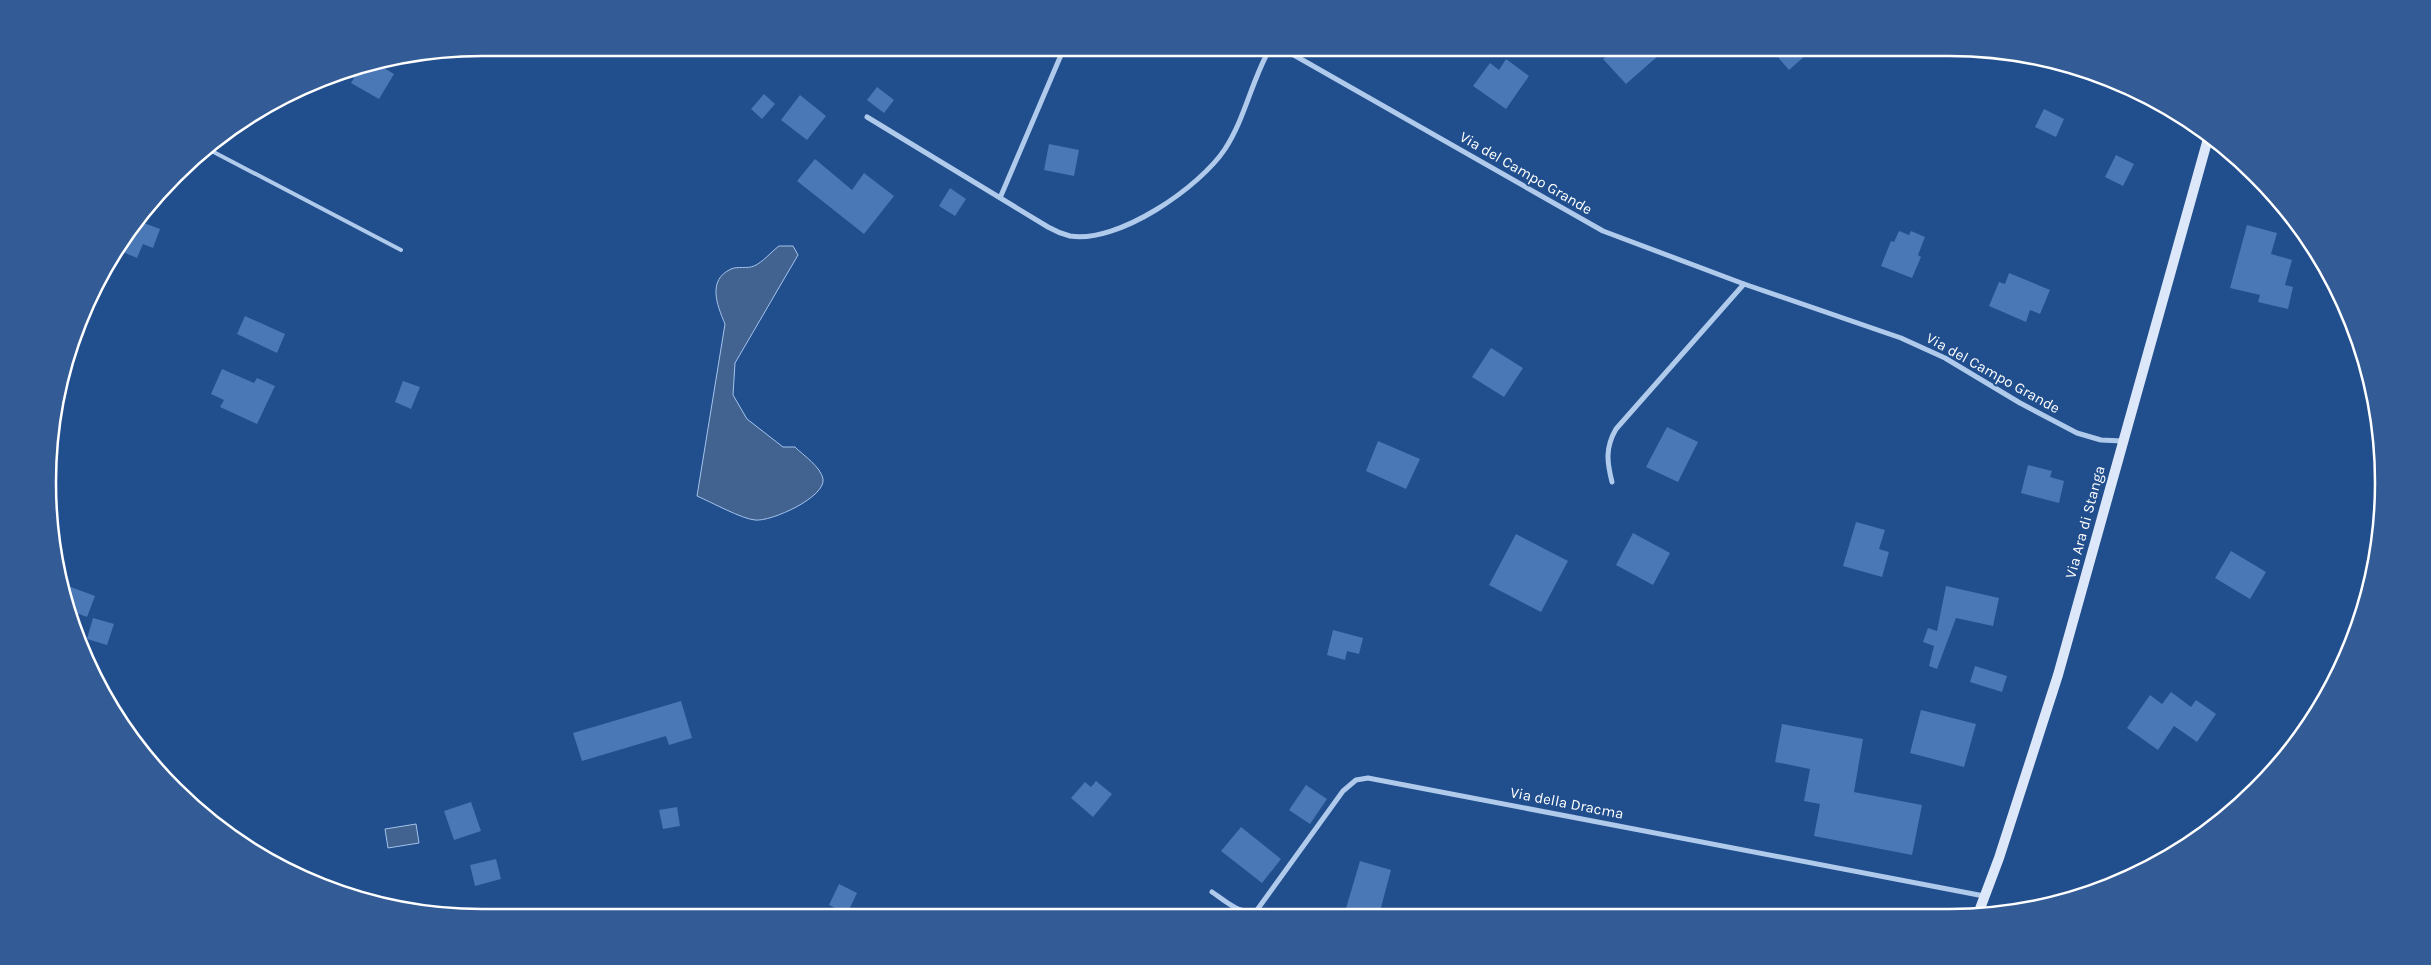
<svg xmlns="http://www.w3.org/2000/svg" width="2431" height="965" font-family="Karla,sans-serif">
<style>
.water{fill:#426290;stroke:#a4c4ed}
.building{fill:#4a77b5}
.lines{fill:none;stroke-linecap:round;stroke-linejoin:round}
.lane{stroke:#b0caec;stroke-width:4}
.street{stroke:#b0caec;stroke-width:5}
.secondary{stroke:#dce8f9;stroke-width:10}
.labels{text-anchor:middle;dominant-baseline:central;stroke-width:4;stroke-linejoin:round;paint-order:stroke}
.street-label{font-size:15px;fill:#fff;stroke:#214e8d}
.rim{fill:none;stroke:#fff;stroke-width:2.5}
</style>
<rect width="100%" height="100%" fill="#214e8d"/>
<path class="water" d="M779,246H793L798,255L735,363L733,395L747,419L783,447H795C803,455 821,467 823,479C826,497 771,522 755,520C742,519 711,502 697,496L725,324C717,305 707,280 731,269C738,266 747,269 754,266C763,262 771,252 779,246Z
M416,824L419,843L388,848L385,829Z"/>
<path class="building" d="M1616,48H1650L1658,56L1626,84L1603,59Z
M1785,48H1814L1789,70L1776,55Z
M1506,59L1529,76L1506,109L1473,86L1490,63L1499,70Z
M379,65L394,74L379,99L351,83L354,78L341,71Z
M877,87L894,100L884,113L867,100Z
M764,94L775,104L762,119L751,109Z
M800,95L826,116L807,140L781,120Z
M2044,109L2064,119L2056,137L2035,127Z
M1049,144L1079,150L1074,176L1044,170Z
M2116,155L2134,164L2123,186L2105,177Z
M815,159L852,190L864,173L894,196L864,234L797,181Z
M950,188L966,199L955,216L939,206Z
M141,222L160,229L153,248L143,244L137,258L118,250Z
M2247,225L2277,233L2271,254L2292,260L2285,285L2293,287L2288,309L2258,302L2260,295L2230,288Z
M1899,231L1909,235L1911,231L1925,237L1918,255L1921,257L1912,278L1881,266L1891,241L1894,242Z
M2009,273L2050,290L2040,314L2030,310L2026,322L1989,306L1999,282L2005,284Z
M245,316L285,334L277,353L237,334Z
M1491,348L1523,368L1504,397L1472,377Z
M222,369L254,383L257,378L275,386L257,424L220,407L224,400L211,394Z
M403,381L420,387L411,409L395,402Z
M1667,427L1698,442L1678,482L1646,467Z
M1378,441L1420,459L1406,489L1366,471Z
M2028,465L2052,471L2050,477L2064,481L2059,503L2021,493Z
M1856,522L1885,530L1879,549L1889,552L1882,577L1843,566Z
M1633,533L1670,553L1653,585L1616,565Z
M1516,534L1568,561L1541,612L1489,585Z
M2231,551L2266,572L2250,599L2215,578Z
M60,583L95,596L87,617L69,610Z
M1946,586L1999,598L1993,626L1956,618L1937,669L1929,666L1934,646L1923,642L1928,628L1937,631Z
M93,618L114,624L107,645L87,639Z
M1333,630L1363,638L1359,654L1347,651L1345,660L1327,655Z
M1975,666L2007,676L2002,692L1970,682Z
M2171,692L2191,707L2196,700L2216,714L2197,742L2174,726L2158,750L2127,728L2150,695L2162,704Z
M681,701L692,738L669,745L666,736L582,761L573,733Z
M1921,710L1976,724L1964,767L1910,753Z
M1782,724L1863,739L1854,792L1922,805L1912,855L1814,836L1820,804L1804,801L1810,769L1775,762Z
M1096,781L1112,794L1093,817L1071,798L1085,782L1091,787Z
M1306,785L1327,799L1310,824L1289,810Z
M471,802L481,831L454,840L444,811Z
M677,807L680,826L663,829L659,810Z
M1241,827L1281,859L1262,883L1221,851Z
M496,859L501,879L475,886L470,865Z
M1360,861L1391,870L1379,915H1344Z
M839,884L857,893L847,914L829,905Z"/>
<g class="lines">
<path class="lane" d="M206,148L401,250"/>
<path class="street" d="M867,117L1048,227C1055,231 1062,234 1070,236C1118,244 1200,187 1225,149C1244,120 1251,84 1267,54L1274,49L1285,50L1603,231L1744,284L1901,338L1945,358L2020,403L2077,433L2101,440L2122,441
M1000,198L1064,48
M1612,482C1607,462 1605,448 1616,429L1744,284
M1212,892C1224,900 1242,917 1257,910L1343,791L1356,780L1368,778L1984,896"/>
<path class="secondary" d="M1978,914L1999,858L2058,675L2209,135"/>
</g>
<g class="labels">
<g class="street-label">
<text transform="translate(1526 173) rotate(30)">Via del Campo Grande</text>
<text transform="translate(1993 373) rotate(29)">Via del Campo Grande</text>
<text transform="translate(2085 522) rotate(-75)">Via Ara di Stanga</text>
<text transform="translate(1567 803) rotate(11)">Via della Dracma</text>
</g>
</g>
<path d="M0 0H2431V965H0ZM482 56H1949A426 426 0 0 1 2375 482V483A426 426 0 0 1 1949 909H482A426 426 0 0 1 56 483V482A426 426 0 0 1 482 56Z" fill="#335c96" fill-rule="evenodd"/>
<path class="rim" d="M482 56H1949A426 426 0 0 1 2375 482V483A426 426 0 0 1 1949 909H482A426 426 0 0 1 56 483V482A426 426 0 0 1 482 56Z"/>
</svg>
